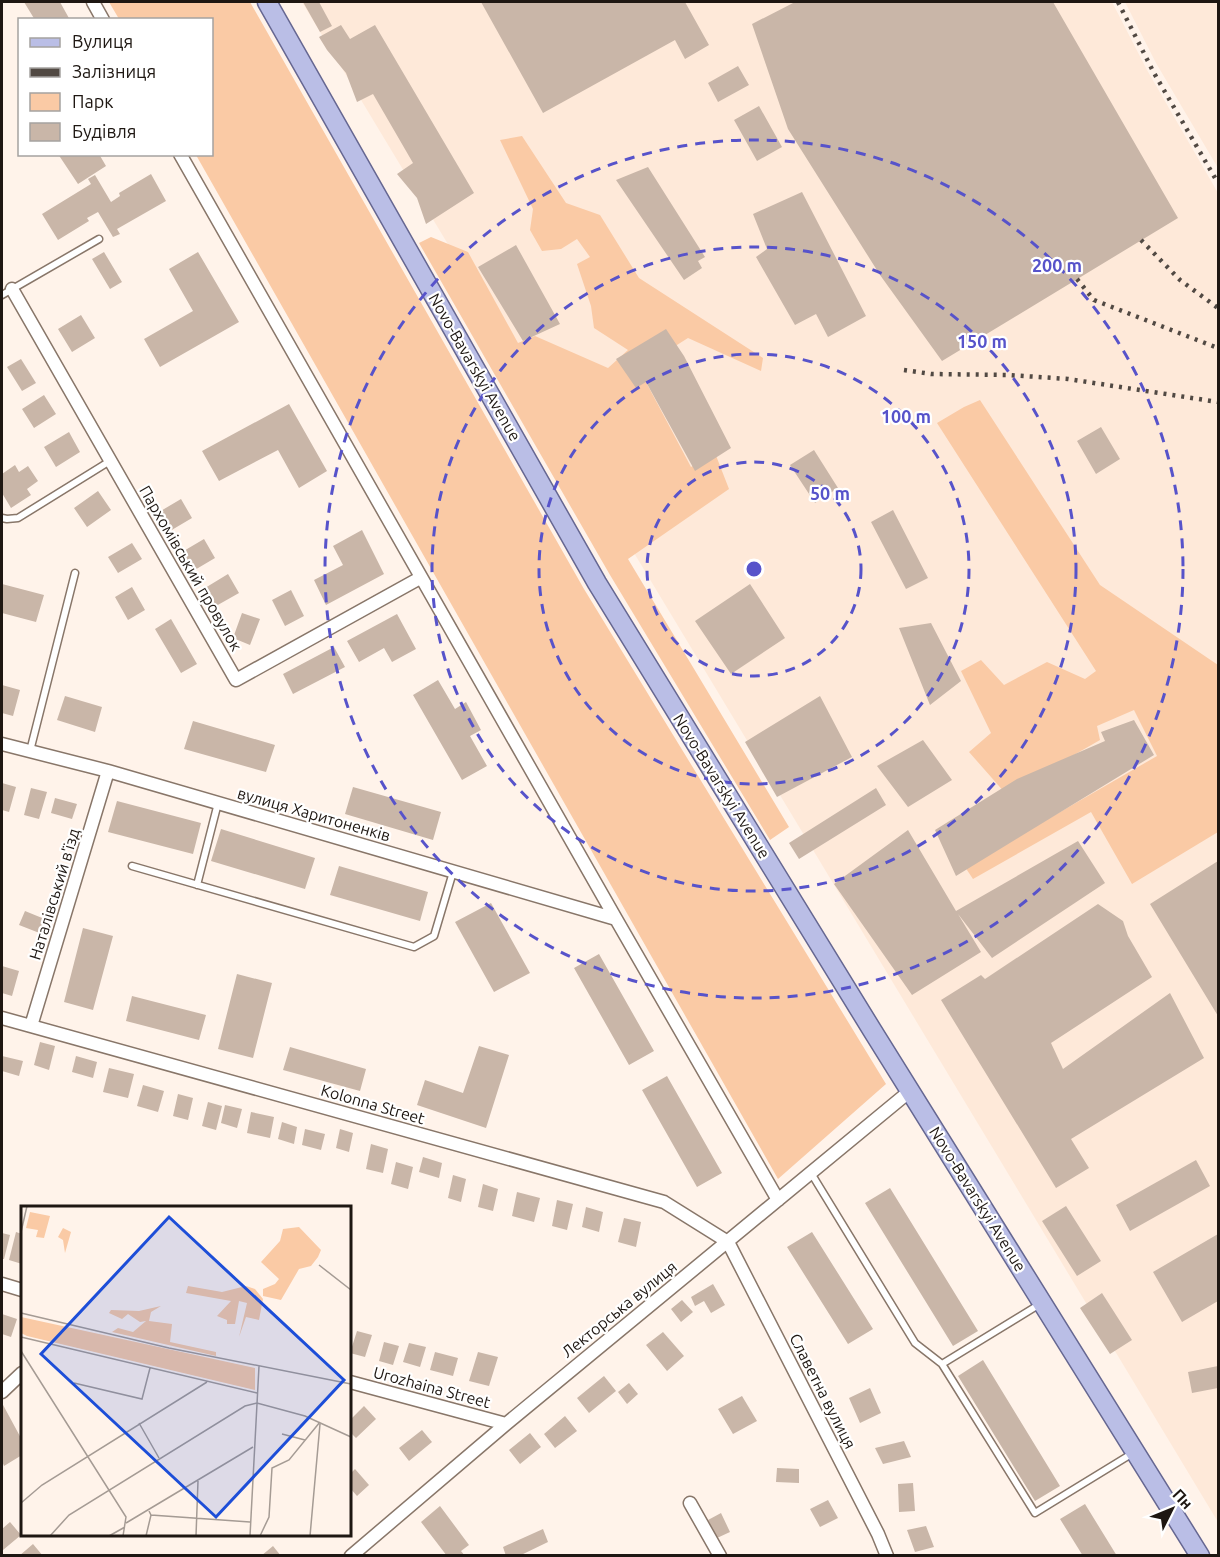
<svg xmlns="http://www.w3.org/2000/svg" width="1220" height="1557" font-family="Ubuntu,sans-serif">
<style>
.built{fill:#fee9d9}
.green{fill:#facaa5}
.building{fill:#c9b6a8}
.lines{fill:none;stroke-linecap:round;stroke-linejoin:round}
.service-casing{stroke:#887669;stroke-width:9}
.minor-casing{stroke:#887669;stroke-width:15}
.primary-casing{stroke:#666791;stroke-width:21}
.service{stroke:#fff;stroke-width:6}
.minor{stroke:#fff;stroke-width:12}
.primary{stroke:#babee6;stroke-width:18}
.rail{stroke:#514943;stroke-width:4.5;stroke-dasharray:3 6;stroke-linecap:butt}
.ring{fill:none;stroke:#5753ca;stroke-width:3;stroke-dasharray:10 8}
.labels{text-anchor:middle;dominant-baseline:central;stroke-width:4.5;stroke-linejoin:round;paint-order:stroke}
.street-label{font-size:16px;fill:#1e1712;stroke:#fff}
.inset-road{fill:none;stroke:#a59b94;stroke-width:1.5}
.view{fill:#1d4ed8;fill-opacity:0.15;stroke:#1d4ed8;stroke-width:3}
.inset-edge{fill:none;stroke:#1e1712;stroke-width:3}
.centre{fill:#5753ca;stroke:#fff;stroke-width:3}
.ring-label{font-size:18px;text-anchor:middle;font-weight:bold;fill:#5753ca;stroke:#fff;stroke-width:4.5;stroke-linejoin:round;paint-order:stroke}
</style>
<rect width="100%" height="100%" fill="#fff3ea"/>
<path class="built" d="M302,2H1112L1147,70L1218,193V1522Z
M1125,2H1218V168L1156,63Z"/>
<path class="green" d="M109,2H250L584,589L886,1084L778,1179L196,155L212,154V20L119,19Z
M522,136L566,203L600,215L639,278L763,358L761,371L688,338L639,369L691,467L715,453L729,489L628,559L789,827L770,840L610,575L419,243L431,237L468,252L518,343L535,336L608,368L628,350L594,328L591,306L577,264L590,257L577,239L561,249L542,251L530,230L533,209L500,140Z
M980,400L1100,585L1218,665V832L1132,884L1091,812L973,879L965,867L1157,756L1134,710L1097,726L1100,740L1006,794L969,752L991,733L961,671L981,660L1004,685L1047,662L1085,679L1096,671L937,423L964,407Z"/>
<path class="building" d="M24,2H60L70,20H35Z
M303,2H319L332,26L320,32Z
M481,2H685L709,45L685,59L675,40L543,113Z
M795,2H1053L1178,218L942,361L880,275L788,129L752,24Z
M341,25L350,39L375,25L474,193L426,224L417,198L397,174L413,163L373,94L357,102L346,73L327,50L319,37Z
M738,66L749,85L718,102L708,83Z
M759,106L782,147L757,161L734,120Z
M58,154H99L106,166L78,184Z
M648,167L705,257L698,261L702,268L684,280L616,180Z
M151,174L166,201L117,229L120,234L113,237L98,212L87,218L89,221L58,240L42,214L91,184L88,179L95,175L111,202L120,196L119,193Z
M802,192L866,316L828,337L816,314L795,325L756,257L767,249L753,214Z
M516,245L560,324L523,341L478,267Z
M104,252L122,282L110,289L92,259Z
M198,252L239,322L160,367L144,339L193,311L169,269Z
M81,315L95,338L72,352L58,329Z
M666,329L684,356L731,448L695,471L646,382L636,388L616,359Z
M21,359L36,383L22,391L7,367Z
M44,395L56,414L34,428L22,409Z
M289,404L327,471L299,488L278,450L219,481L202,451Z
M1101,427L1120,459L1096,474L1077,441Z
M69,432L80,452L56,467L44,447Z
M814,450L838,488L815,503L790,465Z
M15,465L19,472L28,466L38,481L27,489L31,495L11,508L2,493V474Z
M98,491L111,510L87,527L74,508Z
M181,499L192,518L170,531L159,512Z
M893,510L928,578L906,589L871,522Z
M362,530L384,574L326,605L314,580L343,565L333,546Z
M204,539L215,558L193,571L182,552Z
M132,543L142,559L118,573L108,557Z
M228,574L239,593L216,606L205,588Z
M2,584L44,595L36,622L2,613Z
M750,584L785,638L731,674L695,621Z
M132,587L145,610L128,620L115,597Z
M291,590L304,616L285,626L272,600Z
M242,613L260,619L250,645L233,638Z
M397,614L416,649L392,662L384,648L359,662L347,641Z
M171,619L197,664L181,673L155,629Z
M931,623L961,681L930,705L899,628Z
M334,647L345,667L293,694L283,674Z
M438,680L455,709L466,702L481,730L470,736L487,766L462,780L413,695Z
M2,685L20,690L13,716L2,713Z
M65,696L102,707L95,732L57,720Z
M820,696L852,757L777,797L745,742Z
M1134,720L1154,755L956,876L935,830L1017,779L1105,741L1101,732Z
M193,721L275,745L266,772L184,749Z
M923,740L952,780L908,807L877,766Z
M2,783L16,787L9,812L2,810Z
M353,787L441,812L433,840L345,814Z
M31,788L47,792L39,819L24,815Z
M876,788L886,805L799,859L789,843Z
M55,798L77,804L72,819L51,813Z
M117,801L201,823L193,854L108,832Z
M221,829L315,858L305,889L211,861Z
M908,830L956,911L1078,841L1105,883L992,958L958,914L981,952L912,995L834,884Z
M1218,861V1016L1150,904Z
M339,866L428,892L420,921L330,895Z
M491,903L530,973L494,992L455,922Z
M1098,904L1123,921L1128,936L1152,977L1051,1043L1063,1069L1170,993L1204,1058L1071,1139L1089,1168L1056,1188L941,1000L981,975L985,979Z
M25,911L47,920L42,934L19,925Z
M83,928L113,936L93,1010L64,1002Z
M599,954L654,1051L629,1065L574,968Z
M2,966L19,971L12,996L2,993Z
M237,974L272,983L253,1058L218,1049Z
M132,996L206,1015L199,1040L126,1021Z
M40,1042L55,1046L49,1070L34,1065Z
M479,1046L509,1055L486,1128L417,1105L425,1080L463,1093Z
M290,1047L366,1069L360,1091L283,1070Z
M2,1056L23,1061L19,1076L2,1071Z
M76,1056L97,1062L93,1078L72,1072Z
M109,1068L134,1074L128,1098L103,1092Z
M667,1076L722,1173L697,1187L642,1090Z
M143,1085L164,1091L158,1112L137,1106Z
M178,1094L193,1098L188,1120L173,1116Z
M208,1102L222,1106L216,1130L202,1126Z
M225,1105L242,1109L237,1128L221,1123Z
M251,1112L274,1117L270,1138L247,1133Z
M282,1122L297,1127L294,1144L278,1139Z
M305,1129L325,1134L321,1150L302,1145Z
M340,1129L353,1133L349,1152L336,1148Z
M371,1144L388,1149L383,1173L366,1169Z
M423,1157L442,1163L439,1178L419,1172Z
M1196,1160L1210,1186L1130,1231L1116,1205Z
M396,1162L413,1167L408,1189L391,1184Z
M453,1175L466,1179L461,1202L448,1198Z
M483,1184L498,1189L493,1211L478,1207Z
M890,1188L978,1331L953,1346L865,1203Z
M517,1192L540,1198L534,1222L512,1216Z
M557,1200L573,1204L567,1230L552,1226Z
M1066,1206L1101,1261L1077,1276L1042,1221Z
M586,1207L603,1212L599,1232L582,1227Z
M624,1218L641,1222L636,1247L618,1242Z
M16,1232L22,1234V1264L9,1260Z
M812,1232L873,1329L848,1344L787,1247Z
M2,1233L10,1235L4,1259H2Z
M1218,1234V1301L1182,1322L1153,1272Z
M713,1284L725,1305L711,1313L704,1301L695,1306L691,1297Z
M1102,1293L1132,1340L1110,1354L1080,1308Z
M682,1300L693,1312L681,1322L671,1309Z
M2,1314L17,1319L11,1337L2,1334Z
M357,1331L372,1335L365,1357L350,1353Z
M663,1332L684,1356L667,1371L646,1345Z
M384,1342L399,1346L393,1365L379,1361Z
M409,1343L426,1347L420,1367L403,1362Z
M435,1352L458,1358L453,1376L430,1370Z
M478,1352L498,1357L489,1386L469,1381Z
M983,1360L1060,1486L1035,1501L958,1376Z
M1218,1366V1388L1192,1393L1188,1372Z
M604,1376L616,1391L589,1413L577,1398Z
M629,1383L638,1394L627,1404L618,1392Z
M870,1388L881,1413L860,1423L849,1398Z
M742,1396L757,1421L733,1434L718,1409Z
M2,1403L22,1440V1455L4,1466L2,1461Z
M364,1406L376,1419L356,1438L350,1432V1420Z
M565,1416L577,1431L555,1448L544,1434Z
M422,1430L432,1442L409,1461L399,1448Z
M530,1433L541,1447L520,1464L509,1450Z
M904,1441L911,1457L883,1464L875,1448Z
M777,1468L799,1469V1483L776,1482Z
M355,1469L369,1485L357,1496L350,1488V1474Z
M913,1483L915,1511L899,1512L898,1484Z
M828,1500L838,1518L820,1527L810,1509Z
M1085,1504L1117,1556H1083L1060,1519Z
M440,1506L469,1545L461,1551L465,1556H447L421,1522Z
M721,1513L730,1532L717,1538L708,1520Z
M10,1522L21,1535L3,1550L2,1548V1529Z
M926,1526L934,1547L915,1552L907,1530Z
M543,1529L548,1542L519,1556H506L503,1547Z
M33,1544L43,1556H19Z
M273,1546L281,1556H261Z"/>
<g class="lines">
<g class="service-casing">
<path id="service" d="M2,295L99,239
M2,518L7,519L18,518L110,461
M30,751L75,573
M132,866L414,947L434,936L453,872
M197,885L218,803
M811,1173L915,1343L942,1364L1035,1513L1133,1453
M942,1364L1040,1304"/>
</g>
<g class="minor-casing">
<path id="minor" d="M93,2L103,20
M180,154L616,919L778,1200
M12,289L236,680L420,578
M2,744L108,771L616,919
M2,1018L664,1202L728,1242L878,1534L887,1556
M31,1026L108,771
M2,1284L22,1290
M350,1382L506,1424
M2,1392L22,1373
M690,1503L720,1556
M351,1556L506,1424L910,1091"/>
</g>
<g class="primary-casing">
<path id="primary" d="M267,2L597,583L872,1030L1200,1556"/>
</g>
<use href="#service" class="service"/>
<use href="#minor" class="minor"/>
<use href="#primary" class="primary"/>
<path class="rail" d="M1118,2L1154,73L1218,183
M1141,240L1180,280L1218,308
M1077,279L1094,300L1218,348
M904,370L931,374L1009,375L1068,379L1218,402"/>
</g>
<g class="ring">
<circle cx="754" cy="569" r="107"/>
<circle cx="754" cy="569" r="215"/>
<circle cx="754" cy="569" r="322"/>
<circle cx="754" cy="569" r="429"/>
</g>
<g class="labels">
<g class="street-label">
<text transform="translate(475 367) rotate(60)">Novo-Bavarskyi Avenue</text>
<text transform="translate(191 568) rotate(60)">Пархомівський провулок</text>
<text transform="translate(722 786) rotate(58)">Novo-Bavarskyi Avenue</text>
<text transform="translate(314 814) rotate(16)">вулиця Харитоненків</text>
<text transform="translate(54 894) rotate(-73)">Наталівський в'їзд</text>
<text transform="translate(373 1104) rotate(16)">Kolonna Street</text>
<text transform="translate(978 1199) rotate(58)">Novo-Bavarskyi Avenue</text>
<text transform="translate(619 1309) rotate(-39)">Лекторська вулиця</text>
<text transform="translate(432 1387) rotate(15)">Urozhaina Street</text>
<text transform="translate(823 1391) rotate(63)">Славетна вулиця</text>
</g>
</g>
<g transform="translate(21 1206)">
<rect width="330" height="330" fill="#fff3ea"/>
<path d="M9,6L29,10L23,32L15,31L17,24L5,22ZM278,21L300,44L297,51L290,60L278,63L260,94L242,90V83L254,78L258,73L240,56L259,35L262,23ZM42,22L50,26L44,47L42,34L37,31ZM167,80L201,86L225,80L234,83L242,93L238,114L225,111L218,131L226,97L218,95L214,118H206V114L196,110L210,95L165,87ZM140,100L130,106L128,115L151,118L149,136L195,146V150L91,126L97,122L112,126L125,115L119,116L107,108L101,113L88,107L90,104L118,105ZM0,111L234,162V184L6,130L0,127Z" fill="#facaa5"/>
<path class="inset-road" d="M0,26L6,0M298,59L330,84M0,107L148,142L330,178M0,131L236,187M0,145L105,311L102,330M53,177L121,193L129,162M118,217L138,252M261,228L284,234M0,297L21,279L186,176M128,305L130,309L229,316M105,317L232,241M29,330L48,309L224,200L236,197L284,210L330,231M88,330L104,321M125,330L130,309M175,330L177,275M229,330L238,160M239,330L248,311L251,262L268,254L299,216M289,330L299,218"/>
<path class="view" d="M148,11L323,174L195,311L20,148Z"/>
<rect width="330" height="330" class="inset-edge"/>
</g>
<circle cx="754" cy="569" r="9" class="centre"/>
<g class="ring-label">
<text x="1057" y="272">200 m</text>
<text x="982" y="348">150 m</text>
<text x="906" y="423">100 m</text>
<text x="830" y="500">50 m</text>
</g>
<rect width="1220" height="1557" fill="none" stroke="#1e1712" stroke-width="6"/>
<rect x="18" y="18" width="195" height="138" fill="#ffffff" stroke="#a5a2a0" stroke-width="1.5"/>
<rect x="30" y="38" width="30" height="9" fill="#babee6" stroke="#a5a2a0" stroke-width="1.5"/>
<text x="72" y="48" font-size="18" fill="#1e1712">Вулиця</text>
<rect x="30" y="68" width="30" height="9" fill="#514943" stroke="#a5a2a0" stroke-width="1.5"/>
<text x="72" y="78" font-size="18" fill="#1e1712">Залізниця</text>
<rect x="30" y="93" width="30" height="18" fill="#facaa5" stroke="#a5a2a0" stroke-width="1.5"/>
<text x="72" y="108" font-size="18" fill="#1e1712">Парк</text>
<rect x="30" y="123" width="30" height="18" fill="#c9b6a8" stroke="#a5a2a0" stroke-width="1.5"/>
<text x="72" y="138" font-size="18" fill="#1e1712">Будівля</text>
<g transform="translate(1172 1509) rotate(47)" stroke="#ffffff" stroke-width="4.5" paint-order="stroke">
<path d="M0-4.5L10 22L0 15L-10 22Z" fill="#1e1712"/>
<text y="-9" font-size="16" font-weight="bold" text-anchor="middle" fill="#1e1712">Пн</text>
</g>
</svg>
